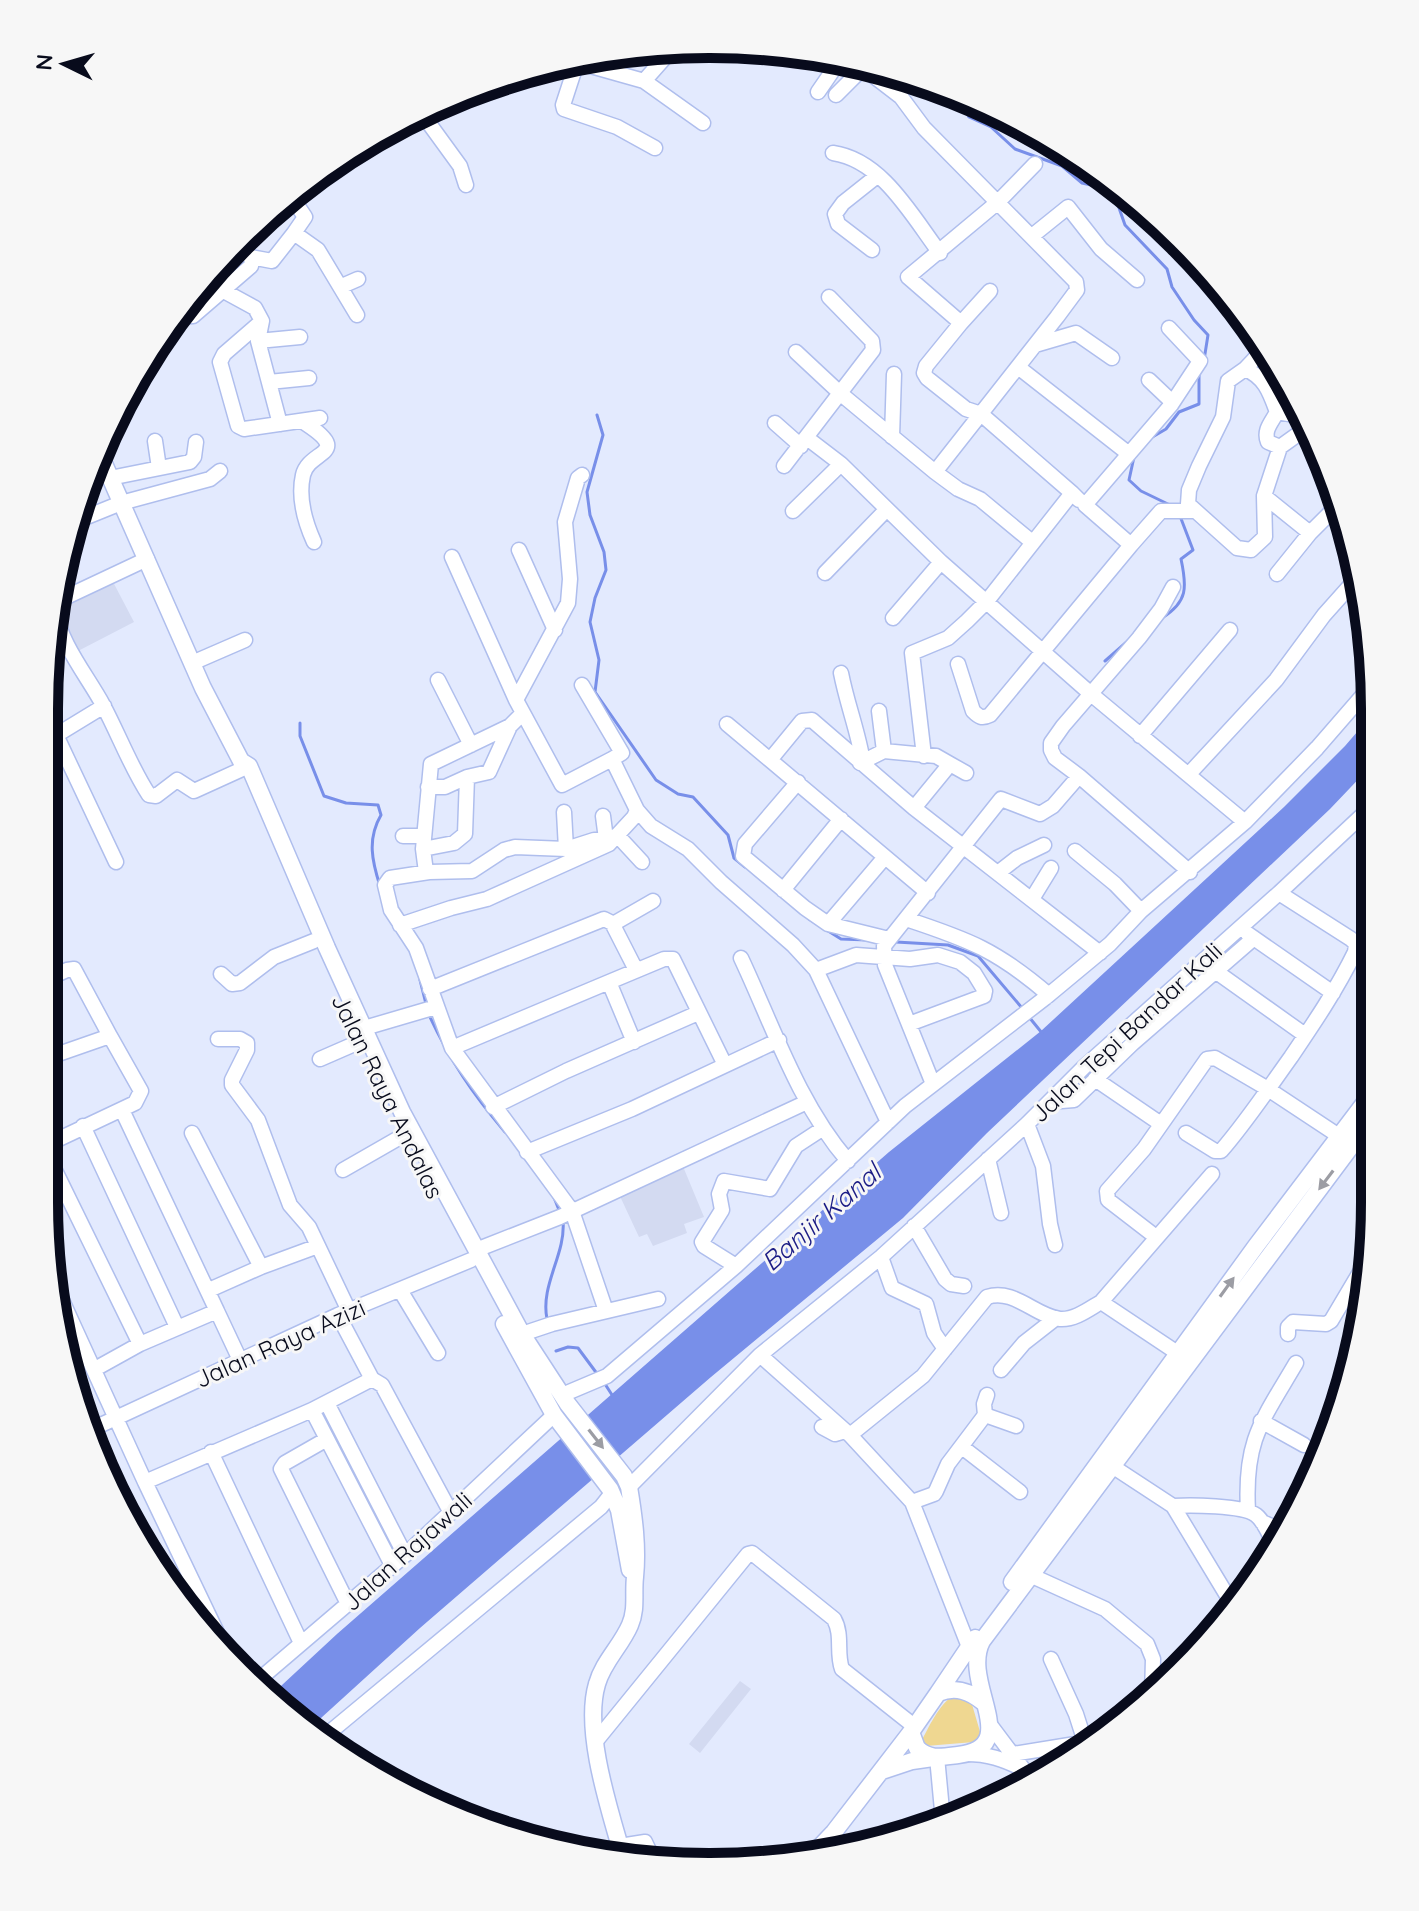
<svg xmlns="http://www.w3.org/2000/svg" width="1419" height="1911" font-family="Quicksand,sans-serif">
<style>
.built{fill:#d3daf1}
.green{fill:#efd791}
.water{fill:#788fe9}
.lines{fill:none;stroke-linecap:round;stroke-linejoin:round}
.stream{stroke:#788fe9;stroke-width:3}
.minor-casing{stroke:#afbeed;stroke-width:17}
.major-casing{stroke:#afbeed;stroke-width:19}
.minor{stroke:#fff;stroke-width:14}
.major{stroke:#fff;stroke-width:16}
.oneway{fill:#9c9da4}
.labels{text-anchor:middle;dominant-baseline:central;stroke-width:6;stroke-linejoin:round;paint-order:stroke}
.street-label{font-size:24px;fill:#080b1c;stroke:#f7f7f7}
.water-label{font-size:26px;font-style:italic;fill:#1b1c85;stroke:#f7f7f7}
.rim{fill:none;stroke:#080b1c;stroke-width:10}
</style>
<rect width="100%" height="100%" fill="#e3eafe"/>
<path class="built" d="M112,580L134,622L78,651L55,608Z
M682,1164L704,1217L684,1224L687,1233L653,1246L647,1234L639,1237L618,1192Z
M740,1681L751,1689L700,1753L689,1744Z"/>
<path class="green" d="M958,1693L971,1701L981,1735L974,1742L926,1746L922,1740C930,1725 941,1700 958,1693Z"/>
<path class="water" d="M1370,717V767L1330,809L987,1133L903,1218L711,1377L420,1628L310,1728L270,1702L268,1698L337,1634L889,1152L1041,1031L1284,807L1345,746Z"/>
<g class="lines">
<path class="stream" d="M957,95L969,117L991,127L1015,149L1062,166L1082,183L1100,187L1118,205L1125,225L1167,269L1172,287L1194,320L1208,335L1204,360
M597,415L603,435L587,492L590,515L604,552L606,570L595,598L590,622L599,660L595,692L656,780L678,794L693,797L728,835L734,858L745,867
M1149,439L1166,429L1179,412L1199,404V374
M1134,457L1129,480L1141,491L1170,505
M1162,618C1188,602 1187,587 1181,559L1193,550L1180,516
M1105,661L1129,640
M300,723V736L324,796L346,803L378,805L381,815C367,839 372,861 380,886
M809,919L841,939L868,940
M896,942L948,945L978,956L1022,1008
M420,980L426,1004
M429,1015C451,1062 472,1093 505,1132
M1029,1017L1042,1033
M553,1195L559,1210
M547,1319C540,1285 566,1254 563,1221
M556,1351L568,1347L578,1348L598,1375
M605,1384L614,1398"/>
<g class="minor-casing">
<path id="minor" d="M573,61L644,81L703,123
M577,62L563,105L564,109L617,127L655,148
M858,64L901,97L924,128L1076,282L1077,290L1057,317L935,472L958,489L980,499L1032,542
M644,81L675,46
M482,87H497L501,80
M818,92L840,60
M836,95L863,68
M420,111L460,166L466,185
M833,153C882,160 912,216 940,253
M1035,164L998,202L908,277L961,323L926,366L924,373L927,378L966,409L981,414L1072,493
M291,196L305,217L294,233
M1032,236L1068,207L1101,249L1137,280
M872,250L838,224L835,214L843,203L877,176
M251,257L272,261L294,233L318,250L357,315
M1197,261L1261,352L1266,354
M342,286L358,279
M222,290L255,308L262,321L258,341L280,424
M177,317L193,316L251,266L252,259L242,248
M262,321L224,354L220,362L238,426L244,429L320,418
M961,323L990,291
M1169,328L1200,361L1171,405
M258,341L300,337
M1035,345L1076,333L1112,358
M796,352L841,394L935,472
M1261,352L1245,369L1228,381L1223,417L1199,466L1189,490L1188,504L1237,548L1251,550L1265,537L1264,496L1280,447L1308,427
M1018,367L1129,454
M1245,369C1265,377 1270,393 1277,412C1272,422 1263,430 1268,442L1280,447
M269,382L309,378
M1277,412L1294,415
M302,421C355,455 309,449 303,475C298,497 305,522 314,542
M775,423L801,446
M892,437L894,374
M807,438L841,464
M155,441L159,468
M784,466L873,350L872,341L829,297
M110,478L190,462L194,457L196,442
M1264,496L1310,533L1277,574
M793,511L841,464L941,562L1091,694L1245,822
M74,522L121,503L210,479L220,471
M1310,533L1338,505
M1131,545L1161,511H1193
M519,550L555,630
M825,573L887,509
M1173,587L1161,609L1139,638L1063,726L1051,743V750L1055,758L1079,776L1190,872
M55,607L62,599L147,559
M55,609C59,642 88,677 103,705C119,735 131,768 149,795L156,796L177,780L194,791L249,766
M893,618L941,562
M192,663L245,640
M958,664L973,711C979,717 982,719 990,715L1131,545L1085,505L1171,405L1169,399L1149,380
M841,673C847,704 858,731 863,762
M438,680L471,745
M582,685L622,753L612,759
M516,700L568,603L570,579L565,522L578,478L582,475
M879,711L884,751
M727,724L770,760
M56,735L116,862
M1140,736L1230,630
M45,742L104,706
M924,756L912,653L948,638L967,621L987,601L1072,493L1079,500
M860,763L884,751L936,756L950,764L914,808
M950,764L966,773
M1189,774L1276,680L1324,615L1357,578
M798,782L745,844L743,856L805,908L828,924L889,939
M428,787H445L467,777L489,772L510,726
M637,810L651,826L688,849L721,882L793,945L816,970L888,1122
M564,812L566,849
M603,816L606,839
M617,835L642,862
M403,836H424
M423,849L454,843L465,834L467,777
M1075,851L1115,884L1141,911
M426,872L423,849L431,764L510,726L523,713
M999,872L1017,858L1044,845
M783,890L841,819
M928,893L770,760L802,721L812,720L914,808L1100,953
M1032,899L1051,868
M1368,901L1371,902
M906,919C970,940 998,951 1049,995
M613,924L653,901
M828,924L885,857
M400,925L451,908L487,899L609,844L634,817L637,810L612,759L562,785L516,700L452,557
M1248,934L1333,993
M741,958C773,1026 798,1103 848,1161
M1211,968L1305,1035
M816,970L856,955L910,959L938,955L960,962L974,973L985,991L984,996L909,1024
M221,974L232,984L240,983L274,957L314,941
M45,980L67,970L74,969L110,1036
M609,982L664,959H673L725,1065
M430,989L604,919L612,923L636,970
M354,1031L436,1007
M218,1039H240L247,1043V1050L232,1080V1085L258,1120L290,1205L309,1227L349,1311
M452,1048L609,982L634,1042
M320,1059L359,1042
M1095,1079L1161,1124
M933,1084L885,965L884,946L1001,799L1040,814L1053,806L1079,776
M1049,1102L1074,1100L1133,1043L1254,938
M493,1107L566,1071L698,1013
M122,1110L217,1311
M1027,1124L1043,1166L1050,1224L1055,1245
M83,1126L177,1327
M192,1133L261,1267L318,1246
M1186,1133L1215,1151H1221C1247,1121 1268,1089 1291,1057C1314,1023 1337,989 1355,952L1356,944L1351,939L1279,893
M44,1146L135,1103L141,1091L110,1036L44,1059
M44,1148L140,1344
M527,1152L632,1109L779,1040
M988,1159L1001,1213
M343,1170L404,1135
M914,1226L945,1279L951,1284L964,1286
M1156,1237L1108,1200L1107,1191L1144,1149L1207,1059L1215,1058L1268,1089L1339,1136
M476,1250L560,1217L807,1102
M881,1257L892,1288L926,1304L934,1333L945,1349
M736,1266L704,1246L702,1242L722,1210L719,1194L724,1181L770,1189L796,1146L822,1129
M55,1285L145,1482L312,1410L372,1379
M209,1290L261,1267
M400,1290L438,1353
M1101,1302L1179,1354
M606,1311L572,1211L452,1048L416,948L391,910L385,885L390,878L429,872L472,871L504,850L515,847L566,849L594,840H613
M338,1315L372,1379L382,1385L451,1513
M522,1334L552,1324L658,1299
M1288,1334V1327L1293,1322L1326,1324L1331,1321L1372,1252
M760,1355L850,1435L912,1502L969,1647L975,1652
M95,1369L140,1344L217,1311L240,1360
M1001,1370L1024,1343L1056,1318
M562,1395L607,1376L736,1266L905,1106L1045,998L1110,944L1141,911L1245,822L1317,748L1370,687
M327,1403L405,1555
M312,1410L392,1565
M985,1415L1016,1426
M1261,1421L1304,1445
M822,1427L835,1434L845,1431
M90,1430L338,1315L471,1260
M850,1435L923,1376L987,1297C1014,1288 1035,1316 1060,1319C1075,1320 1089,1309 1101,1302L1212,1174
M327,1439L285,1463L281,1469L348,1604
M962,1447L1020,1492
M211,1452L301,1643
M1112,1466L1173,1506L1234,1607
M145,1482L222,1643
M629,1487L760,1355L881,1257L1027,1124L1084,1067L1279,893L1371,807
M912,1502L934,1494L936,1491L948,1464L985,1415L984,1404L987,1395
M1173,1506C1189,1505 1243,1505 1256,1515C1265,1522 1270,1537 1276,1547
M1248,1511C1244,1440 1262,1421 1296,1363
M1262,1522L1287,1533
M1030,1575L1105,1609L1147,1644L1153,1659L1152,1695
M1051,1659L1076,1714L1085,1742
M255,1683L405,1555L554,1415
M991,1726L1030,1778
M324,1737L601,1507L612,1493
M596,1741L748,1554L752,1553L834,1619C843,1635 836,1653 842,1669L914,1726
M966,1754C988,1754 1003,1759 1023,1769
M1013,1754L1094,1741
M937,1757L943,1821
M620,1846L645,1842L653,1859"/>
</g>
<g class="major-casing">
<path id="major" d="M102,459L203,688L241,761L249,766L327,948L402,1112L522,1334L567,1403L624,1476L629,1487C634,1517 638,1547 635,1577C633,1594 637,1609 630,1625C621,1646 603,1662 597,1684C583,1731 610,1811 623,1857
M504,1324L554,1415L610,1489L619,1510L630,1570
M1012,1582L1256,1246L1372,1093
M938,1693L975,1638
M984,1703C970,1691 956,1686 938,1693L911,1732L917,1748C929,1760 942,1757 958,1755C1025,1747 960,1683 982,1641L1373,1117
M882,1771L912,1761L933,1758
M816,1851L834,1832L911,1732"/>
</g>
<use href="#minor" class="minor"/>
<use href="#major" class="major"/>
</g>
<defs><path id="oneway-solid" d="M-6-.8H1V-3.2L6.5 0L1 3.2V.8H-6Z" transform="scale(2)"/></defs>
<g class="oneway">
<use href="#oneway-solid" transform="translate(1326 1180) rotate(127)"/>
<use href="#oneway-solid" transform="translate(1227 1287) rotate(-54)"/>
<use href="#oneway-solid" transform="translate(596 1439) rotate(52)"/>
</g>
<g class="labels">
<g class="street-label">
<text transform="translate(1126 1032) rotate(-43)">Jalan Tepi Bandar Kali</text>
<text transform="translate(388 1096) rotate(64)">Jalan Raya Andalas</text>
<text transform="translate(280 1343) rotate(-24)">Jalan Raya Azizi</text>
<text transform="translate(407 1551) rotate(-42)">Jalan Rajawali</text>
</g>
<g class="water-label">
<text transform="translate(821 1217) rotate(-41)">Banjir Kanal</text>
</g>
</g>
<path d="M0 0H1419V1911H0ZM709 58H710A651 651 0 0 1 1361 709V1202A651 651 0 0 1 710 1853H709A651 651 0 0 1 58 1202V709A651 651 0 0 1 709 58Z" fill="#f7f7f7" fill-rule="evenodd"/>
<path class="rim" d="M709 58H710A651 651 0 0 1 1361 709V1202A651 651 0 0 1 710 1853H709A651 651 0 0 1 58 1202V709A651 651 0 0 1 709 58Z"/>
<g transform="translate(64 64) rotate(275)" stroke="#f7f7f7" stroke-width="6" paint-order="stroke">
<path d="M0-6L14 30L0 20L-14 30Z" fill="#080b1c"/>
<text y="-12" font-size="22" font-weight="bold" text-anchor="middle" fill="#080b1c">N</text>
</g>
</svg>
